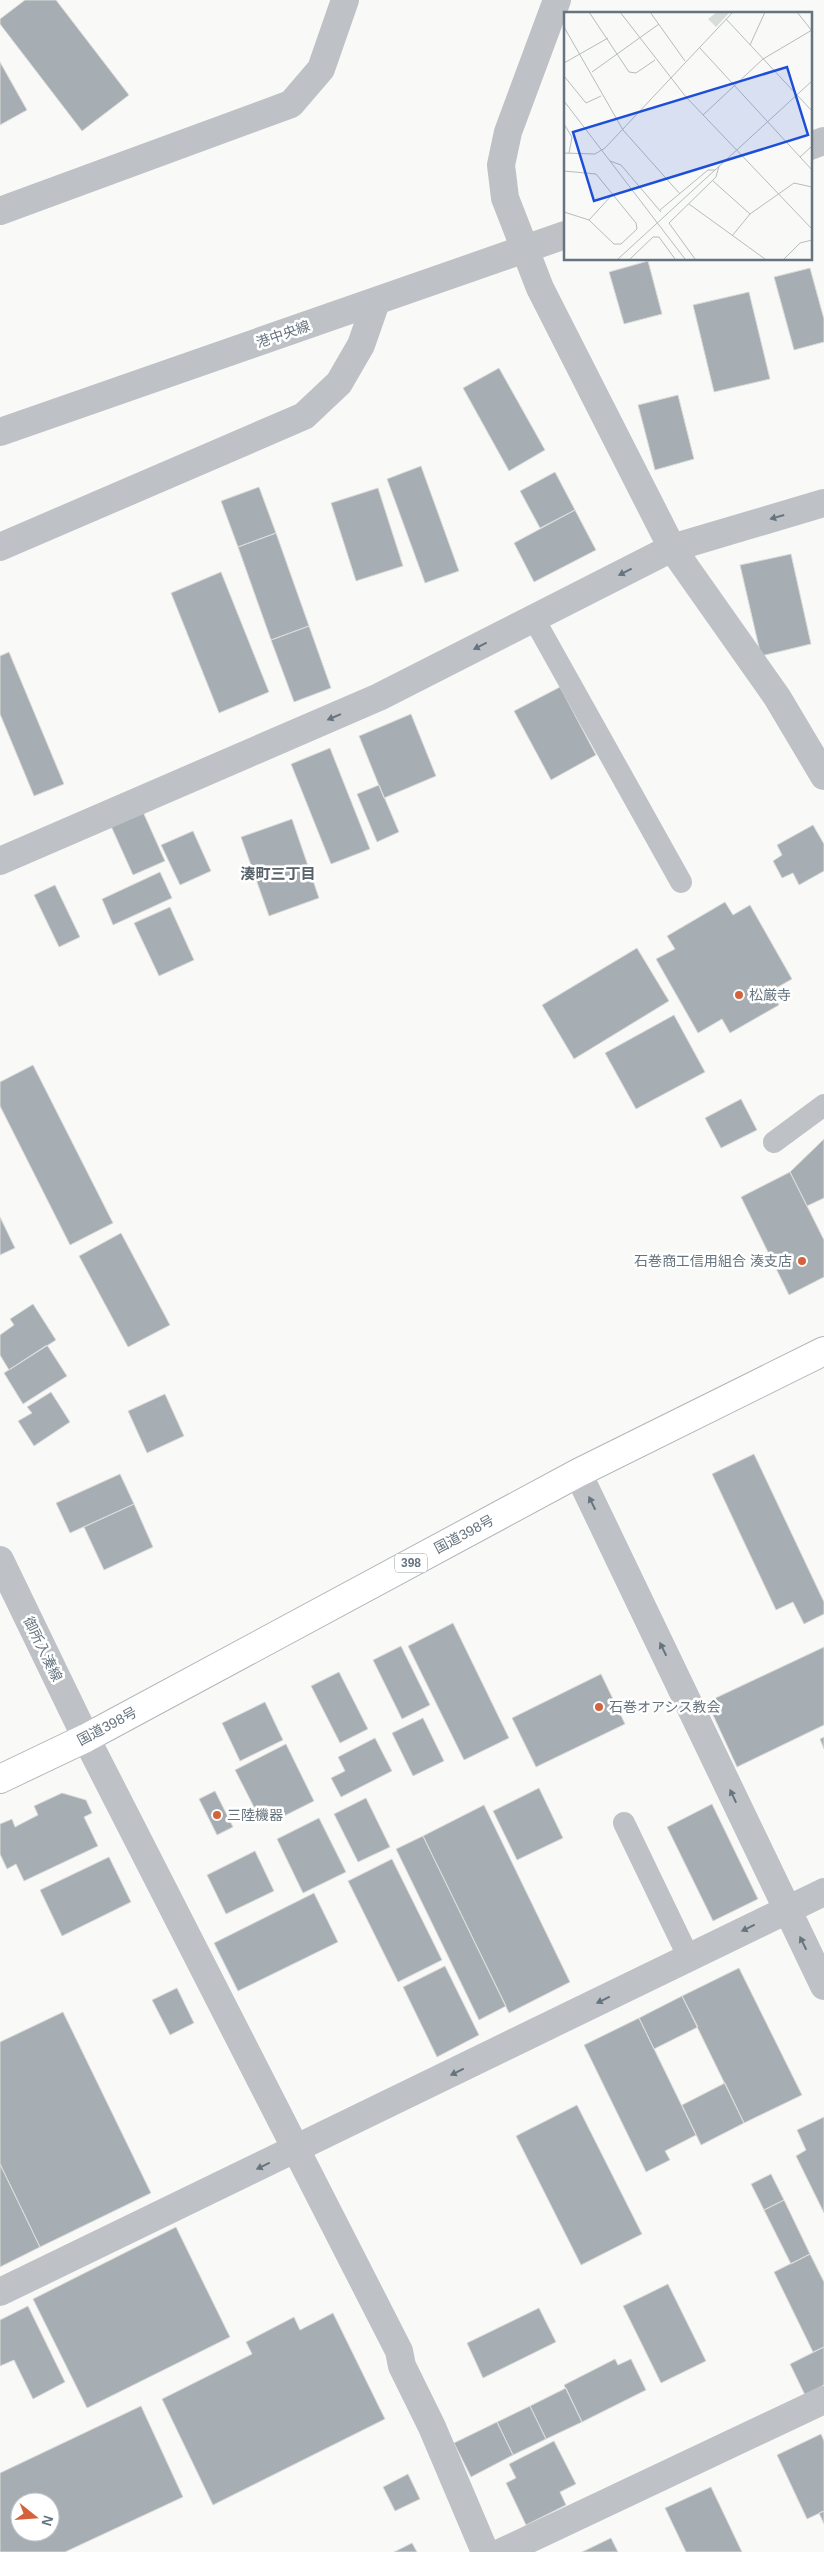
<svg xmlns="http://www.w3.org/2000/svg" width="824" height="2552" font-family="Helvetica,'Noto Sans JP',sans-serif">
<style>
.building{fill:#a6aeb3;stroke:#dbdbd9;fill-rule:evenodd}
.lines{fill:none;stroke-linecap:round;stroke-linejoin:round}
.trunk-casing{stroke:#b2b6ba;stroke-width:30}
.service{stroke:#bec2c6;stroke-width:22}
.minor{stroke:#bec2c6;stroke-width:28}
.tertiary{stroke:#bec2c6;stroke-width:28}
.trunk{stroke:#fff;stroke-width:28}
.oneway{fill:#66747f}
.poi-dot{fill:#d3623d;stroke:#fff;stroke-width:2}
.labels{text-anchor:middle;dominant-baseline:central;stroke-width:5;stroke-linejoin:round;paint-order:stroke}
.shield{fill:#fff;stroke:#949ea5;stroke-width:1}
.shield-label{font-size:12px;font-weight:bold;fill:#66747f}
.street-label{font-size:14px;fill:#66747f;stroke:#fff}
.poi-label{font-size:14px;fill:#66747f;stroke:#fff;text-anchor:start}
.neighbourhood-label{font-size:15px;font-weight:bold;fill:#58626b;stroke:#fff}
.inset-road{fill:none;stroke:#b5bcc0;stroke-width:1}
.view{fill:#1d4ed8;fill-opacity:0.15;stroke:#1d4ed8;stroke-width:2.5}
.inset-edge{fill:none;stroke:#66747f;stroke-width:2.5}
</style>
<rect width="100%" height="100%" fill="#f9f9f7"/>
<path class="building" d="M25,0H56L129,95L82,131L0,24V19Z
M0,62L27,110L0,125Z
M648,261L662,314L624,324L609,272Z
M810,268L824,319V342L794,350L774,277Z
M749,292L770,379L714,392L693,305Z
M499,368L545,450L509,471L463,388Z
M678,395L694,459L655,470L638,405Z
M421,466L459,571L425,583L387,479Z
M555,472L575,510L540,528L520,491Z
M259,487L276,533L238,547L221,501Z
M378,488L403,566L356,581L331,503Z
M575,510L596,550L534,582L514,543Z
M276,533L309,626L271,640L238,547Z
M791,554L811,644L761,656L740,565Z
M221,572L269,692L219,713L171,593Z
M309,626L331,688L294,702L271,640Z
M9,652L64,784L34,796L0,714V656Z
M560,687L596,755L551,780L514,711Z
M411,714L436,776L384,798L359,736Z
M330,748L370,849L331,864L291,764Z
M379,785L399,832L377,842L357,794Z
M143,812L165,861L133,875L111,826Z
M292,819L319,898L269,916L241,837Z
M813,825L824,844V871L799,885L793,873L782,878L773,861L782,855L777,845Z
M193,831L211,871L180,885L161,845Z
M160,872L172,898L113,925L102,899Z
M55,885L80,937L59,947L34,895Z
M725,902L733,915L750,905L792,979L771,991L779,1005L730,1033L722,1019L698,1033L656,959L675,949L667,936Z
M170,907L194,960L159,976L134,923Z
M637,948L669,1001L574,1059L542,1005Z
M674,1015L705,1072L636,1109L605,1053Z
M33,1065L113,1223L70,1245L0,1106V1082Z
M741,1099L757,1130L721,1148L705,1118Z
M824,1139V1198L807,1206L790,1172Z
M790,1172L824,1240V1277L789,1295L741,1197Z
M0,1217L15,1248L0,1255Z
M121,1233L170,1325L128,1347L79,1256Z
M33,1304L56,1340L9,1370L0,1355V1335L14,1325L10,1319Z
M47,1345L67,1376L23,1404L4,1373Z
M51,1392L70,1422L34,1446L18,1421L32,1413L27,1407Z
M165,1394L184,1436L147,1453L128,1411Z
M754,1454L824,1602V1614L804,1624L793,1602L776,1610L712,1474Z
M120,1474L134,1504L70,1533L56,1503Z
M134,1504L153,1547L104,1570L84,1527Z
M453,1623L509,1738L464,1760L408,1646Z
M401,1646L430,1705L402,1719L373,1660Z
M824,1647V1725L737,1767L707,1702Z
M339,1672L368,1729L340,1743L311,1686Z
M601,1674L625,1724L536,1767L512,1718Z
M265,1702L283,1740L240,1761L222,1723Z
M423,1718L444,1761L413,1776L392,1733Z
M824,1737V1749L820,1739Z
M375,1738L392,1771L341,1797L331,1778L345,1771L338,1757Z
M286,1744L314,1801L278,1819L271,1806L257,1813L235,1770Z
M539,1788L563,1838L517,1860L493,1811Z
M215,1791L233,1827L217,1835L199,1799Z
M62,1793L86,1800L92,1813L84,1817L98,1846L24,1881L16,1864L7,1869L0,1854V1824L12,1819L15,1827L38,1815L34,1806Z
M366,1798L390,1847L358,1862L334,1814Z
M712,1804L758,1899L713,1921L667,1827Z
M484,1805L570,1982L509,2013L423,1836Z
M319,1818L346,1872L303,1893L277,1839Z
M423,1836L506,2006L479,2020L396,1849Z
M255,1851L274,1891L226,1914L207,1875Z
M109,1857L131,1902L62,1936L40,1890Z
M392,1859L442,1960L398,1982L348,1881Z
M314,1893L338,1942L238,1991L214,1943Z
M445,1966L479,2035L437,2057L403,1987Z
M739,1968L802,2095L744,2123L682,1996Z
M177,1988L194,2023L170,2035L152,2000Z
M682,1996L698,2027L654,2049L639,2018Z
M63,2012L151,2193L40,2247L0,2164V2042Z
M639,2018L696,2135L665,2151L670,2160L646,2172L584,2045Z
M725,2083L744,2123L701,2145L682,2105Z
M577,2105L642,2234L581,2265L516,2136Z
M824,2117V2213L796,2156L806,2150L797,2130Z
M0,2164L40,2247L0,2267Z
M771,2174L784,2200L764,2210L751,2184Z
M784,2200L810,2254L791,2264L764,2210Z
M176,2227L230,2337L87,2408L33,2299Z
M810,2254L824,2282V2347L813,2352L774,2272Z
M668,2284L706,2361L661,2383L623,2306Z
M28,2306L65,2382L33,2399L14,2360L0,2366V2320Z
M539,2308L556,2342L483,2378L467,2343Z
M333,2313L385,2419L213,2505L162,2399L252,2354L246,2342L294,2317L300,2330Z
M824,2347V2385L805,2395L790,2364Z
M615,2359L618,2365L631,2359L646,2390L582,2422L564,2385Z
M566,2388L582,2422L546,2439L530,2406Z
M141,2406L183,2497L65,2552H0V2473ZM20,2502H50V2532H20Z
M530,2406L546,2439L513,2455L497,2422Z
M497,2422L513,2455L471,2477L454,2443Z
M821,2434L824,2441V2511L807,2519L777,2455Z
M554,2441L576,2484L560,2492L566,2505L526,2525L506,2483L516,2478L509,2464Z
M408,2474L420,2499L395,2511L383,2487Z
M711,2487L742,2552H686L665,2508Z
M824,2511V2524L819,2513Z
M611,2538L618,2552H582Z
M412,2543L417,2552H394Z"/>
<g class="lines">
<g class="trunk-casing">
<path id="trunk" d="M0,1779L86,1738L578,1473L824,1351"/>
</g>
<path class="service" d="M534,619L681,882
M774,1142L824,1105
M624,1823L689,1958"/>
<path class="minor" d="M557,0L508,132L501,165L505,198L540,288L672,548L777,697L824,776
M0,211L291,104L321,69L345,0
M0,547L304,416L339,383L361,345L376,302
M0,861L379,697L672,548L824,503
M578,1473L824,1986
M86,1738L399,2351L402,2366L432,2427L485,2552
M0,2292L824,1892
M502,2552L824,2400"/>
<path class="tertiary" d="M810,146L824,141
M0,432L565,235
M0,1560L86,1738"/>
<use href="#trunk" class="trunk"/>
</g>
<defs><path id="oneway-solid" d="M-6-.8H1V-3.2L6.5 0L1 3.2V.8H-6Z" transform="scale(1.25)"/></defs>
<g class="oneway">
<use href="#oneway-solid" transform="translate(777 517) rotate(164)"/>
<use href="#oneway-solid" transform="translate(625 572) rotate(153)"/>
<use href="#oneway-solid" transform="translate(480 646) rotate(153)"/>
<use href="#oneway-solid" transform="translate(334 717) rotate(157)"/>
<use href="#oneway-solid" transform="translate(592 1503) rotate(-116)"/>
<use href="#oneway-solid" transform="translate(663 1649) rotate(-116)"/>
<use href="#oneway-solid" transform="translate(733 1796) rotate(-115)"/>
<use href="#oneway-solid" transform="translate(748 1928) rotate(154)"/>
<use href="#oneway-solid" transform="translate(803 1943) rotate(-116)"/>
<use href="#oneway-solid" transform="translate(603 2000) rotate(154)"/>
<use href="#oneway-solid" transform="translate(457 2072) rotate(154)"/>
<use href="#oneway-solid" transform="translate(263 2166) rotate(154)"/>
</g>
<g class="poi-dot">
<circle cx="739" cy="995" r="5"/>
<circle cx="802" cy="1261" r="5"/>
<circle cx="599" cy="1707" r="5"/>
<circle cx="217" cy="1815" r="5"/>
</g>
<g class="labels">
<rect class="shield" x="395" y="1553.5" width="32" height="19" rx="4"/>
<g class="shield-label">
<text x="411" y="1563">398</text>
</g>
<g class="street-label">
<text transform="translate(283 334) rotate(-19)">港中央線</text>
<text transform="translate(464 1534) rotate(-28)">国道398号</text>
<text transform="translate(43 1649) rotate(64)">御所入湊線</text>
<text transform="translate(107 1726) rotate(-28)">国道398号</text>
</g>
<g class="poi-label">
<text x="749" y="995">松厳寺</text>
<text x="792" y="1261" text-anchor="end">石巻商工信用組合 湊支店</text>
<text x="609" y="1707">石巻オアシス教会</text>
<text x="227" y="1815">三陸機器</text>
</g>
<g class="neighbourhood-label">
<text x="278" y="873">湊町三丁目</text>
</g>
</g>
<g transform="translate(564 12)">
<rect width="248" height="248" fill="#f9f9f7"/>
<path d="M153,0H166L152,15L144,7Z" fill="#d9ddd7"/>
<path class="inset-road" d="M25,0L65,60L72,61L91,48M56,0L122,85L248,217M86,0L121,49M233,0L248,19M162,7L248,99M0,15L59,118L116,182M186,33L201,0M135,35L248,158M0,51L44,26M28,60L95,12M0,64L22,91L37,84M0,89L121,247M139,103L199,47L248,18M0,112L8,125L5,141M0,141L31,142L41,136L169,0M236,145L248,134M46,149L57,153L97,200M0,159L32,162L72,211L73,217L57,232H50L25,208L0,200M149,169L186,202M125,192L201,247M96,198L144,158H151M25,208L48,183M168,224L186,202L230,171L248,175M54,247L248,69M66,247L89,225H95L111,247M131,247L105,211L152,165L155,154M220,247L236,231L248,228"/>
<path class="view" d="M223,55L244,123L30,189L9,120Z"/>
<rect width="248" height="248" class="inset-edge"/>
</g>
<g transform="translate(35 2517) rotate(107)"><circle r="24" fill="#ffffff" stroke="#c2c7cc"/>
<path d="M0-4L9 19L0 12L-9 19Z" fill="#d3623d"/>
<text y="-8" font-size="14" font-weight="bold" text-anchor="middle" fill="#66747f">N</text>
</g>
</svg>
